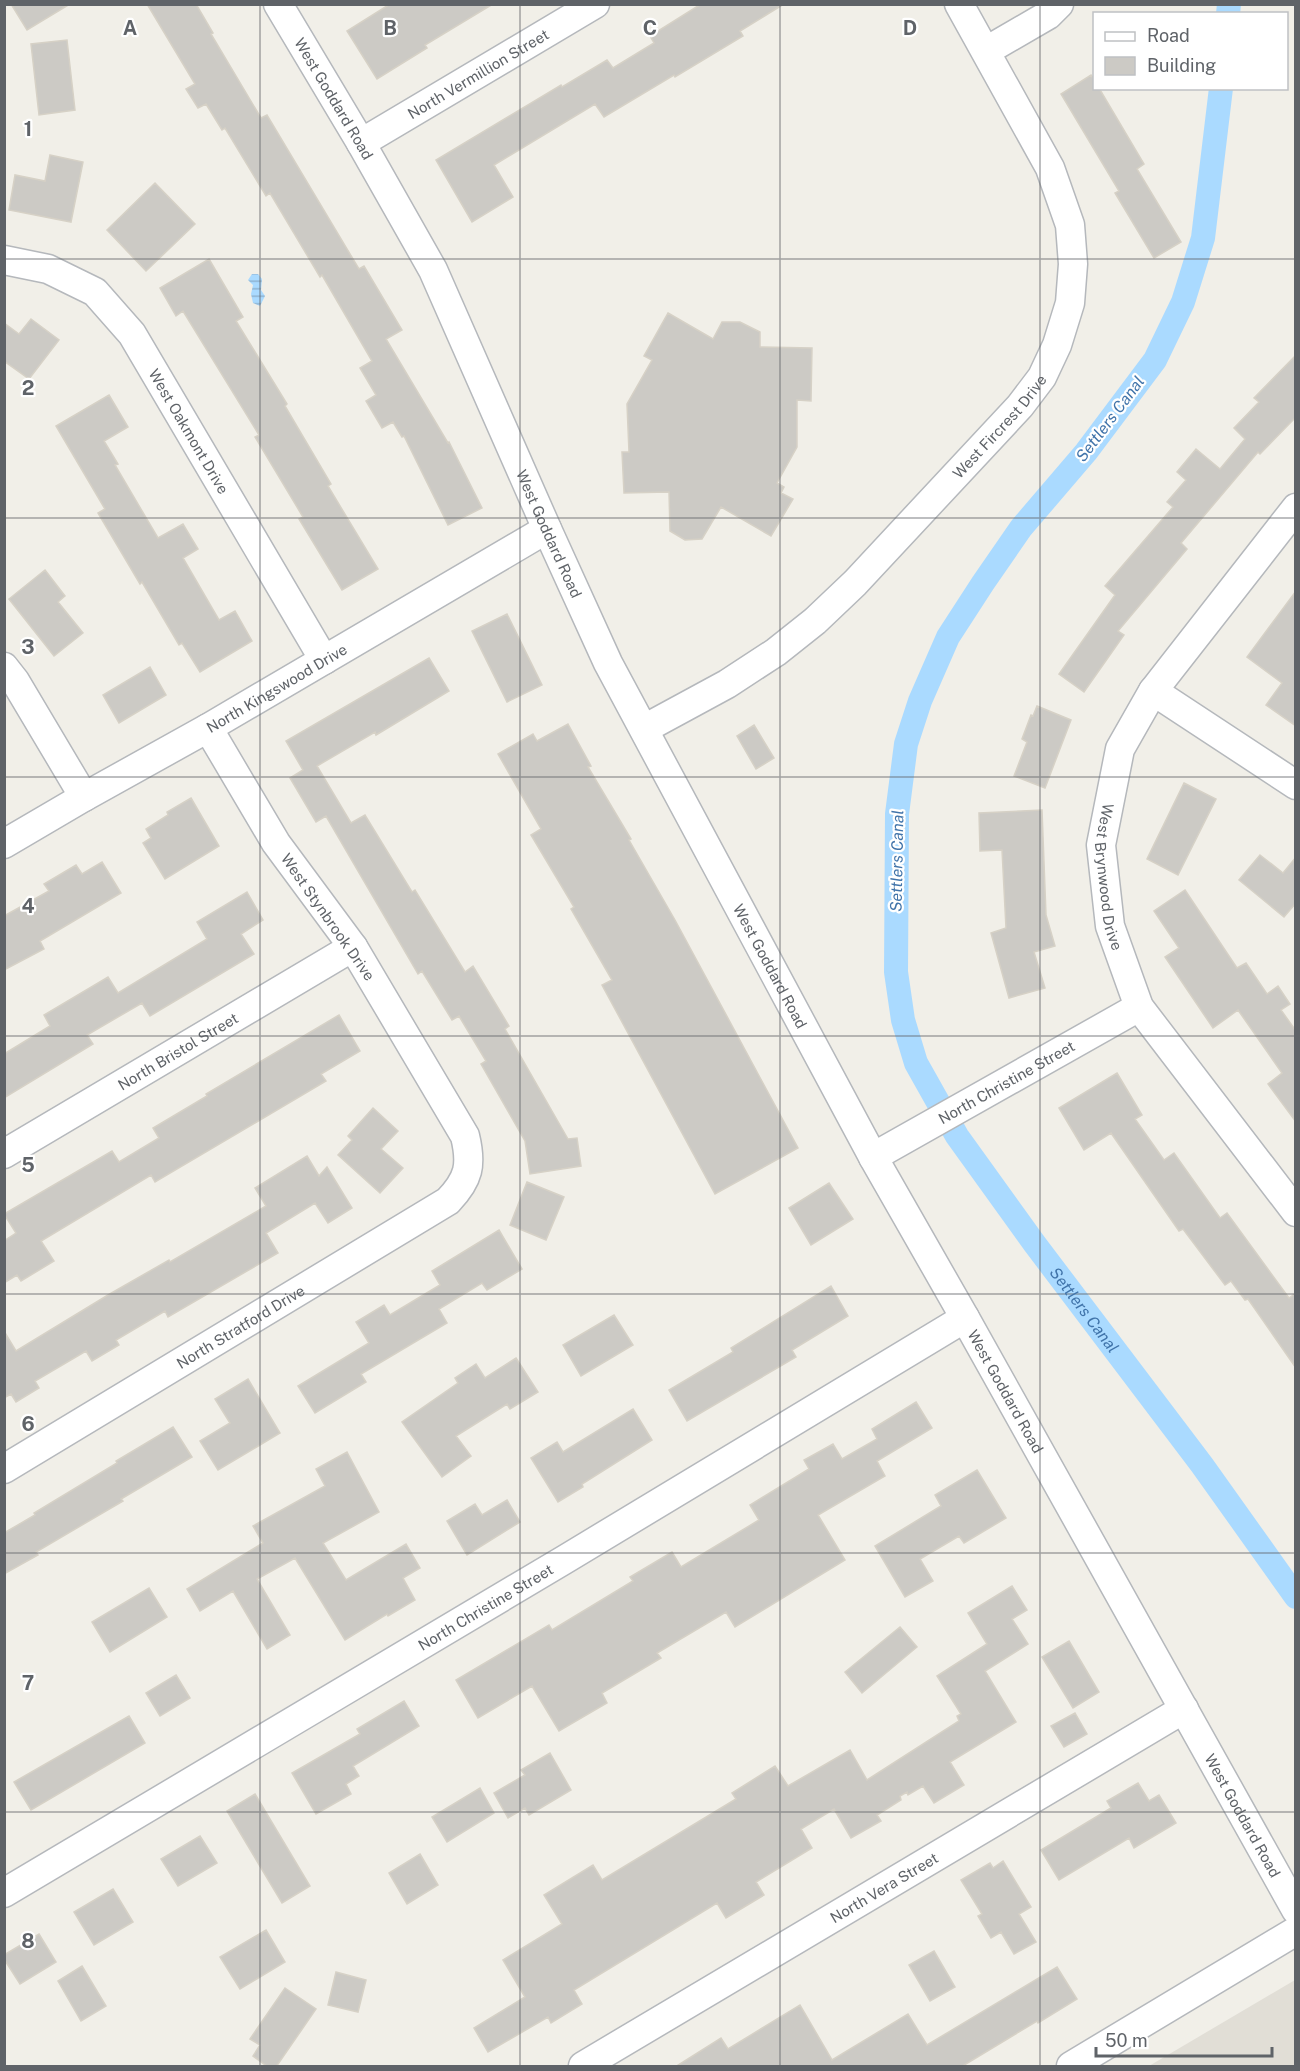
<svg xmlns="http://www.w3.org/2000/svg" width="1300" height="2071" font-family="'Public Sans',sans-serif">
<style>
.education{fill:#e1ded6}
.water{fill:url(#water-rules)}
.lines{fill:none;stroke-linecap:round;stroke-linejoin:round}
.canal{stroke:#aadaff;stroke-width:24}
.building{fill:#cccac5;stroke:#d6d1c6;stroke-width:1.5}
.minor-casing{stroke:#b5b8bc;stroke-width:31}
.minor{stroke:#fff;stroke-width:28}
.grid{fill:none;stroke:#5f6368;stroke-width:1.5;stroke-opacity:0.55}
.labels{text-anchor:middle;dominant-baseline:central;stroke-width:4.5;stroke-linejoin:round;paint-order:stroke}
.street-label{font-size:15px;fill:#5f6368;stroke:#fff}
.water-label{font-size:16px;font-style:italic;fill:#4174aa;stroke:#fff}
.grid-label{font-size:20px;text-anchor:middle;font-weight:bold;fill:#5f6368;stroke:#fff;stroke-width:4.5;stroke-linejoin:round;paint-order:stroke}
</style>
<defs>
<pattern id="water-rules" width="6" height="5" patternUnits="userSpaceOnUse" patternTransform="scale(1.5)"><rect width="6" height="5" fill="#aadaff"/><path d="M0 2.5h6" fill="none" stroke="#8eb4d2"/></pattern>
</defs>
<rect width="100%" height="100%" fill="#f1efe8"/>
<path class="education" d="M1295,1980V2066H1149Z"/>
<path class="water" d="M252,274H258L262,279L261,290L265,296L260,306L253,303L251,294L253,285L248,280Z"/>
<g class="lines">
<g class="canal">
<path d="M1228,14L1229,4"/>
<path id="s1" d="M1221,88L1203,238L1183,302L1155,360L1086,452L1021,528L983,583L948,637L920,701L906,744L897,814L896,972L903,1020L916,1063L957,1136L1034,1243L1202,1465L1296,1597"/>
</g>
</g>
<path class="building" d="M11,4H70L27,30Z
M147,4H196L213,33L211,34L261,118L267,115L359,269L364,266L402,330L386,339L448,443L449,442L482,508L448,525L404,436L402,437L393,422L382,428L366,401L376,395L360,368L372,361L322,275L320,277L270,193L266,196L225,128L222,130L206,104L198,108L186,89L195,84Z
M390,4H493L425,45L427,48L377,79L347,31Z
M701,4H784L740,31L743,36L675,77L674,75L604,117L595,104L494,165L513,197L472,222L436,160L561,85L562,87L607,60L613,68L654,43L650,36Z
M67,40L75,110L39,115L31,44Z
M1091,75L1095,81V88H1099L1144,164L1137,169L1181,242L1154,258L1115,193L1119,191L1061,94Z
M50,155L83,162L71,222L9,210L15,175L45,181Z
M155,183L195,224L146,271L107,230Z
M209,259L243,317L236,321L287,404L285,406L331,484L328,486L378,569L342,590L299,519L303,517L255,437L259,435L183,311L176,316L160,288Z
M668,313L713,339L722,322H740L760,332V347L812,348L811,401L797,400V447L777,483L784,487L781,493L793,499L771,536L721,507L702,539L685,540L670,531L669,492L624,493L622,452H629L627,404L652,360L644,356Z
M31,319L59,340L29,379L4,361V323L19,334Z
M1296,355V417L1260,454L1258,452L1181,543L1187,549L1118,631L1124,635L1084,692L1059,674L1115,595L1105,586L1173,507L1167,502L1186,480L1177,472L1196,449L1220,469L1245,439L1234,428L1259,402L1254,398Z
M109,395L128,427L104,441L118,464L115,465L158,538L183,524L198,549L183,558L219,620L235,611L252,641L200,672L182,643L179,645L142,582L140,584L98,513L105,509L56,426Z
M45,570L65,596L58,602L83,633L54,656L9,599Z
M1296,591V726L1266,705L1282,683L1247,657Z
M507,614L542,685L507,702L472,631Z
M429,658L449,691L376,735L375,732L317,766L351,823L365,815L412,892L415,890L465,972L473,966L509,1026L505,1029L568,1139L577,1138L581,1166L530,1174L525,1141L481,1064L486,1061L459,1016L452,1020L422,971L418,974L326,816L316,822L290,778L303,770L286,741Z
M150,667L166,695L119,723L103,695Z
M1037,706L1071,720L1045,788L1014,776L1027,742L1022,739L1031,715L1033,716Z
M568,724L591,766L588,767L631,839L629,840L675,920L798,1148L715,1194L602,985L612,980L571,909L574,907L531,835L541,829L498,754L533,734L537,741Z
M754,725L774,758L756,769L737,736Z
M1184,783L1216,799L1178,875L1147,859Z
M191,798L219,846L165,879L143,843L151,838L146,829L168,815L167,812Z
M1042,810L1046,915L1055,946L1034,952L1045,988L1009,998L991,933L1006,928L1002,850L980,851L979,813Z
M1260,855L1283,873L1296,857V903L1284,917L1239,880Z
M102,862L121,893L40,941L44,949L4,970V916L49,891L44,884L76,865L82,874Z
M1185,890L1237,968L1246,963L1267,994L1278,986L1290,1004L1281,1010L1296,1031V1122L1268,1084L1282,1073L1238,1010L1213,1028L1165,957L1179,948L1154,911Z
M247,892L263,920L241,934L254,954L150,1016L142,1003L87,1035L93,1044L4,1098V1054L50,1026L44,1015L108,977L118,993L207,939L197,922Z
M339,1015L360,1051L321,1074L326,1081L155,1182L151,1175L41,1241L54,1261L21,1281L17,1275L4,1283V1241L16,1233L4,1214L112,1151L119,1162L159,1138L153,1128L207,1096L206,1094Z
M1117,1073L1142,1115L1135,1119L1164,1160L1174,1153L1220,1218L1227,1213L1289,1298L1296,1293V1368L1248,1299L1245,1300L1231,1281L1225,1285L1183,1229L1179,1231L1111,1133L1084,1150L1059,1108Z
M373,1108L398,1131L381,1149L403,1168L380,1193L338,1155L352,1140L348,1136Z
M307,1156L319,1176L327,1167L352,1208L328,1223L315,1203L266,1233L278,1253L168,1317L165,1311L116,1340L119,1345L92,1361L86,1351L35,1381L39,1388L16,1402L11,1394L4,1398V1331L16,1351L108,1295L169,1260L170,1262L266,1206L255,1188Z
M527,1182L564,1197L546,1240L510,1225Z
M829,1183L853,1219L811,1245L789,1208Z
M499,1230L522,1269L487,1290L482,1283L439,1309L447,1323L361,1374L366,1382L315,1413L298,1386L369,1343L356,1322L384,1305L390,1315L440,1285L432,1271Z
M831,1286L848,1316L792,1350L796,1357L687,1421L669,1390L733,1352L731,1348Z
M614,1315L633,1345L581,1376L563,1345Z
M516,1358L538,1392L510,1409L507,1404L456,1436L471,1456L442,1477L402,1422L458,1383L455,1378L476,1364L485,1378Z
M248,1379L280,1433L218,1470L200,1441L230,1423L215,1399Z
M916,1402L932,1428L877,1461L885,1476L818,1515L845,1560L735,1627L726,1612L657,1653L661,1658L602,1693L607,1703L559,1731L532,1686L478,1718L456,1680L549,1625L552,1630L633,1581L630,1577L672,1552L681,1567L759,1520L750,1505L809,1469L804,1460L833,1444L842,1459L877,1439L872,1429Z
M633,1409L652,1440L582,1484L583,1487L558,1502L531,1458L557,1442L563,1452Z
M173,1427L192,1457L121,1499L123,1501L36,1552L38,1555L4,1574V1533L35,1515L34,1513L117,1463L116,1461Z
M347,1452L379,1512L323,1543L346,1580L406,1544L420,1568L403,1578L415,1600L388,1616L387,1614L345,1640L295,1558L257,1579L290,1635L267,1649L233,1591L200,1611L187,1589L263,1543L253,1526L325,1486L316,1469Z
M977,1470L1006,1518L964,1543L959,1536L920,1559L933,1581L905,1597L875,1546L941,1506L935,1495Z
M507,1500L520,1522L467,1555L447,1521L475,1504L482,1515Z
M1012,1586L1027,1610L1012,1619L1028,1644L985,1671L1016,1722L950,1762L964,1785L934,1803L923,1786L908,1795L907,1792L900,1796L901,1800L877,1815L881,1821L851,1838L834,1809L801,1829L812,1848L756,1882L764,1895L726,1918L717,1903L574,1990L582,2004L551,2023L548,2017L488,2052L474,2028L525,1997L503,1960L562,1924L544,1895L593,1865L602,1880L736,1799L732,1793L775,1766L788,1786L850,1750L867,1780L959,1721L957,1716L961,1714L937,1676L987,1644L968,1613Z
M149,1588L167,1617L110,1652L92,1622Z
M900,1627L917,1647L862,1693L845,1672Z
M1069,1641L1099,1692L1073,1708L1042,1657Z
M176,1675L190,1698L160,1716L146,1693Z
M404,1701L419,1726L353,1766L359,1776L346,1784L351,1794L316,1814L292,1773L360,1734L357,1729Z
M1075,1713L1087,1734L1064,1747L1051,1726Z
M129,1716L145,1743L31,1810L14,1782Z
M550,1753L571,1790L529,1815L525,1808L508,1818L494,1793L525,1775L521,1770Z
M1138,1783L1149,1801L1159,1795L1176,1823L1134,1848L1129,1838L1059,1880L1041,1850L1111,1808L1107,1801Z
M480,1788L494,1813L447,1842L432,1817Z
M255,1794L310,1886L282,1903L227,1811Z
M200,1836L217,1863L178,1886L161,1859Z
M420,1854L438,1885L407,1904L389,1873Z
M1003,1861L1031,1907L1019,1914L1036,1942L1014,1954L1001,1932L991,1938L978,1916L982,1914L961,1880L990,1863L993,1868Z
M113,1889L133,1922L94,1945L74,1912Z
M266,1930L285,1962L240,1989L220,1957Z
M39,1934L56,1962L20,1984L4,1959V1955Z
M934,1951L955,1987L930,2001L909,1965Z
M82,1966L106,2006L81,2021L58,1981Z
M1057,1967L1077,1999L1038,2023L1037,2021L961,2067H675L721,2038L728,2049L800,2005L832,2060L908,2014L927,2045Z
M336,1972L366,1980L358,2012L328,2005Z
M285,1988L316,2009L276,2067H268L253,2056L260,2045L250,2039Z"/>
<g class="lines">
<g class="minor-casing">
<g id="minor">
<path id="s2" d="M278,4L361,143L433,270L547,529L608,663L873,1157L965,1318L1296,1910"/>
<path d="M986,51L1048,15L1059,4"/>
<path id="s3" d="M361,143L595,4"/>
<path id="s4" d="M4,260L48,269L95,292L132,334L324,660"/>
<path id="s5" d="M1296,508L1153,691L1120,749L1101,845L1110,926L1139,1007L1296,1212"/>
<path d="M4,667L15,681L84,797"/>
<path d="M1153,691L1296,785"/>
<path id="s6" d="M644,729L727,684L776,652L815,621L855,583L1020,406L1042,377L1057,345L1070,303L1073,264L1070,225L1050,168L959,4"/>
<path id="s7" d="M4,844L84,797L208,728L547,529"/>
<path id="s8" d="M4,1154L353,947"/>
<path id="s9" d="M873,1157L1139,1007"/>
<path id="s10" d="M4,1469L448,1201C469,1179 472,1165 465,1136L353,947L276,843L208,728"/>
<path id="s11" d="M4,1893L564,1560L965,1318"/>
<path id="s12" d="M583,2066L1184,1709"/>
<path d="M1071,2066L1296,1931"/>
</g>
</g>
<use href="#minor" class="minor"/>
</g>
<path class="grid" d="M260,4V2066M520,4V2066M780,4V2066M1040,4V2066M4,259H1296M4,518H1296M4,777H1296M4,1036H1296M4,1294H1296M4,1553H1296M4,1812H1296"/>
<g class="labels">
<g class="street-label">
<text stroke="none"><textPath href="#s3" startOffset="136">North Vermillion Street</textPath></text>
<text stroke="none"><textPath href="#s2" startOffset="110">West Goddard Road</textPath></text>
<text stroke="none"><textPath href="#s6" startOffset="471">West Fircrest Drive</textPath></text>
<text stroke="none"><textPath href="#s4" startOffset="266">West Oakmont Drive</textPath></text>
<text stroke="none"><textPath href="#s2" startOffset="596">West Goddard Road</textPath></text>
<text stroke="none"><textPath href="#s7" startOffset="314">North Kingswood Drive</textPath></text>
<text stroke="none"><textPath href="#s5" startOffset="429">West Brynwood Drive</textPath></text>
<text transform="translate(328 917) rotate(55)">West Stynbrook Drive</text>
<text stroke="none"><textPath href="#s2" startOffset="1082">West Goddard Road</textPath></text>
<text stroke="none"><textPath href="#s8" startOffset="202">North Bristol Street</textPath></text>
<text stroke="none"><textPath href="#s9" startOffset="153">North Christine Street</textPath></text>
<text stroke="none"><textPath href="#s10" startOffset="276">North Stratford Drive</textPath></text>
<text stroke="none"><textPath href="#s2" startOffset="1568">West Goddard Road</textPath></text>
<text stroke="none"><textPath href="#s11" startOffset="560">North Christine Street</textPath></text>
<text stroke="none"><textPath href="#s2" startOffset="2054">West Goddard Road</textPath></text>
<text stroke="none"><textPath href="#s12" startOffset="350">North Vera Street</textPath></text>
</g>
<g class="water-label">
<text transform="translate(1110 419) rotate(-53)">Settlers Canal</text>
<text transform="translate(897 861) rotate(-89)">Settlers Canal</text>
<text stroke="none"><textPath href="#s1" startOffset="1365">Settlers Canal</textPath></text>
</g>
</g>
<g class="grid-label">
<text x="130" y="35">A</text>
<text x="390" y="35">B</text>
<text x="650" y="35">C</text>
<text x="910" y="35">D</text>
<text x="28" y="136">1</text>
<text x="28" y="395">2</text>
<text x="28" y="654">3</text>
<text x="28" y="913">4</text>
<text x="28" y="1172">5</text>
<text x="28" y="1431">6</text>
<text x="28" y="1690">7</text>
<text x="28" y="1948">8</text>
</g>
<rect width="1300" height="2071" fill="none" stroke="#5f6368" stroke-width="12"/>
<rect x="1093" y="12" width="195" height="78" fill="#ffffff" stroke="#bfc1c3" stroke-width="1.5"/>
<rect x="1105" y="32" width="30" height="9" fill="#ffffff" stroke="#bfc1c3" stroke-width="1.5"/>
<text x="1147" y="42" font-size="18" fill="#5f6368">Road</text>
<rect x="1105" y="57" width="30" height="18" fill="#cccac5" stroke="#bfc1c3" stroke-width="1.5"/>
<text x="1147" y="72" font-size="18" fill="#5f6368">Building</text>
<path d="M1096 2047v9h176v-9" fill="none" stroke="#5f6368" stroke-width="3"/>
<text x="1105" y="2047" font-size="18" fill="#5f6368" stroke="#ffffff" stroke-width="4.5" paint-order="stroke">50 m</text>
</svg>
